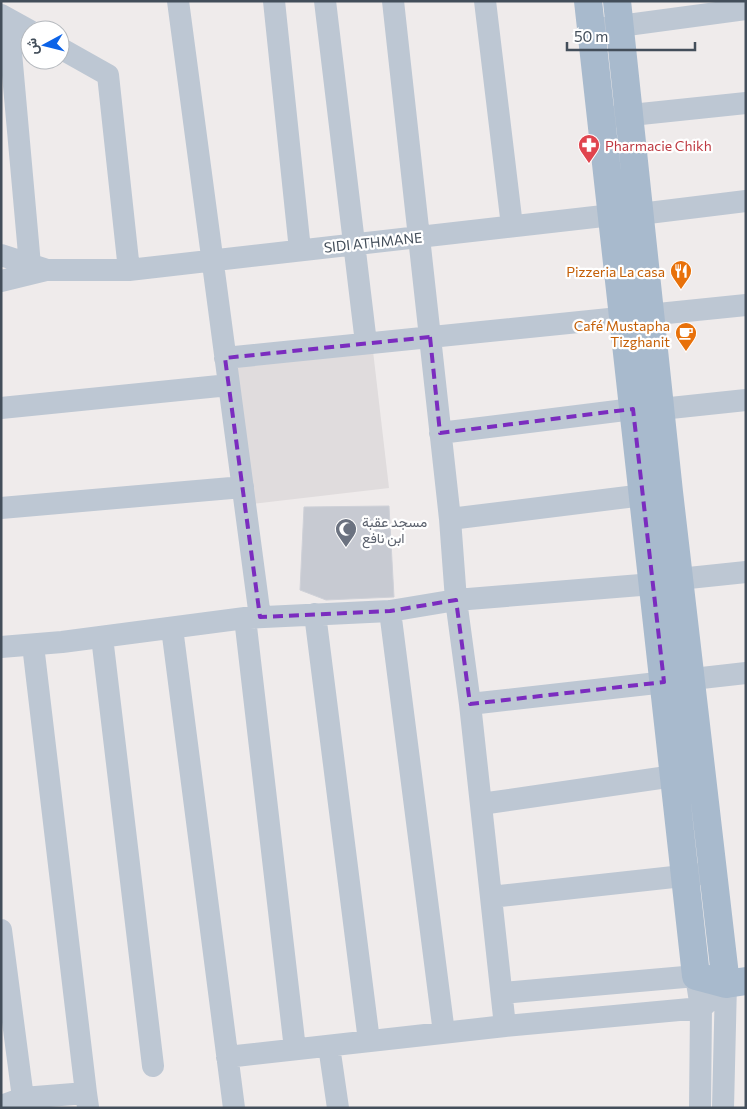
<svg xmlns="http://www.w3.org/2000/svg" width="747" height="1109" font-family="Commissioner,Vazirmatn,sans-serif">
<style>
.education{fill:#e0dcdd}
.building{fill:#c7cad2;stroke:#cfd1d8}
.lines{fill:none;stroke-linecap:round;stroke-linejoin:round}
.minor{stroke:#bdc7d3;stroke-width:22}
.major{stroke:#a8bacd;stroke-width:28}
.marked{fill:none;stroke:#7b2cbf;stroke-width:4;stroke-dasharray:10 6;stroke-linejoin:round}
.labels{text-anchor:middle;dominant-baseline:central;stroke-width:4.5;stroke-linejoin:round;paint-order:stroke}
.health-label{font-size:14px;fill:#be3a42;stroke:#fff;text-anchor:start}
.street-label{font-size:14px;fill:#434e5a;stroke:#fff}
.food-label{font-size:14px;fill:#c56008;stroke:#fff;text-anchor:end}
.worship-label{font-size:14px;fill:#5b616d;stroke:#fff;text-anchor:start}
</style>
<rect width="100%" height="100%" fill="#efebeb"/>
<path class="education" d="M373,351L389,488L252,504L236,367Z"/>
<path class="building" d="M389,506L394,597L326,600L300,590L304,507Z"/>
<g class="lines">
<path class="minor" d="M178,1L260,617
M274,1L300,250
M325,1L366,343
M485,1L512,226
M1,15L30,31
M8,19L30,265
M605,28L746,9
M60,48L108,75L129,270
M612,117L746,103
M1,255L47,270H129L612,215L640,214L746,201
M1,281L46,270
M225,358L746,305
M1,408L229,385
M440,433L633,409H661L746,400
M1,508L243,487
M450,519L660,493
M390,611L444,1033
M315,614L369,1041
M245,618L295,1049
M172,628L234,1108
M102,637L153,1066
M33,645L86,1093
M1,647L62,642L245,618L390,611L456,600L653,584L679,579L746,572
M470,704L746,673
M481,804L674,776
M491,897L701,874
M1,930L23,1098
M502,993L696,976L701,1008L700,1108
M505,1026L701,1008L712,998
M329,1046L338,1108
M227,1057L505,1026L470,704L456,600L450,519L393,1
M1,1106L23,1098L86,1093L88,1107
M723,1108L726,984"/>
<path class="major" d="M588,1L696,976L726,984L746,981
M617,1L669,492L726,984"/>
</g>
<path class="marked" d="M430,337L440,433L633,409L664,682L470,704L456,600L390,611L260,617L225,358Z"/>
<defs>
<g id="pharmacy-pin" transform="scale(1.125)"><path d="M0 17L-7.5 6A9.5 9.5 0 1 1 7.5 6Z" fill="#e0444e" stroke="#fff"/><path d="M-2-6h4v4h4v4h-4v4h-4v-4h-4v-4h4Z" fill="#fff"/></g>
<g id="restaurant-pin" transform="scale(1.125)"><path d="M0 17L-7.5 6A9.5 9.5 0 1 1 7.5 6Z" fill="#e8710a" stroke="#fff"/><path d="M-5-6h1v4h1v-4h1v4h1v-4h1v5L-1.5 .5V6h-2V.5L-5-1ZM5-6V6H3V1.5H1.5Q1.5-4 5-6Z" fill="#fff"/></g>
<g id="cafe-pin" transform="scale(1.125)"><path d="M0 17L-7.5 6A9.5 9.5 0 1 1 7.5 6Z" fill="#e8710a" stroke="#fff"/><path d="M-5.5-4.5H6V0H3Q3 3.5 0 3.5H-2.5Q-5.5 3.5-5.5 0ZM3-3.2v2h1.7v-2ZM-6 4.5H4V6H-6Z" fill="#fff"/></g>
<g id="mosque-pin" transform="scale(1.125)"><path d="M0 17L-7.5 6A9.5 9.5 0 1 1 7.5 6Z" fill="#6b7280" stroke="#fff"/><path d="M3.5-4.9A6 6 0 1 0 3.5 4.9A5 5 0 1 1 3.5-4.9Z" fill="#fff"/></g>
</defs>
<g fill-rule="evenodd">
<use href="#pharmacy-pin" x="589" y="145"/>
<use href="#restaurant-pin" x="681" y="271"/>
<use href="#cafe-pin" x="686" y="333"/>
<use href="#mosque-pin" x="346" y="529"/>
</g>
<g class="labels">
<g class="health-label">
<text x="605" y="145">Pharmacie Chikh</text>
</g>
<g class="street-label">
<text transform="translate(373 242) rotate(-6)">SIDI ATHMANE</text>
</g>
<g class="food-label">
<text x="665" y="271">Pizzeria La casa</text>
<text x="670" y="325">Café Mustapha<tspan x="670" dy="16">Tizghanit</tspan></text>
</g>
<g class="worship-label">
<text x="362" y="521">مسجد عقبة<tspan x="362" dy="16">ابن نافع</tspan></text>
</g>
</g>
<rect width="747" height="1109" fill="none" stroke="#434e5a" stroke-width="5"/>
<g transform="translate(45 45) rotate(263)"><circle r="24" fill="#ffffff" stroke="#b4b8bd"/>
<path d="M0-4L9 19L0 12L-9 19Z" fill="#0c63e8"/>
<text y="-8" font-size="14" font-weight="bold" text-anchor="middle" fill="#434e5a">ش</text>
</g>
<path d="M567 42v8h128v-8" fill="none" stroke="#434e5a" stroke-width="2.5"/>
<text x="574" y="42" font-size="15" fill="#434e5a" stroke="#ffffff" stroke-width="4" paint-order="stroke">50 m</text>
</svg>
